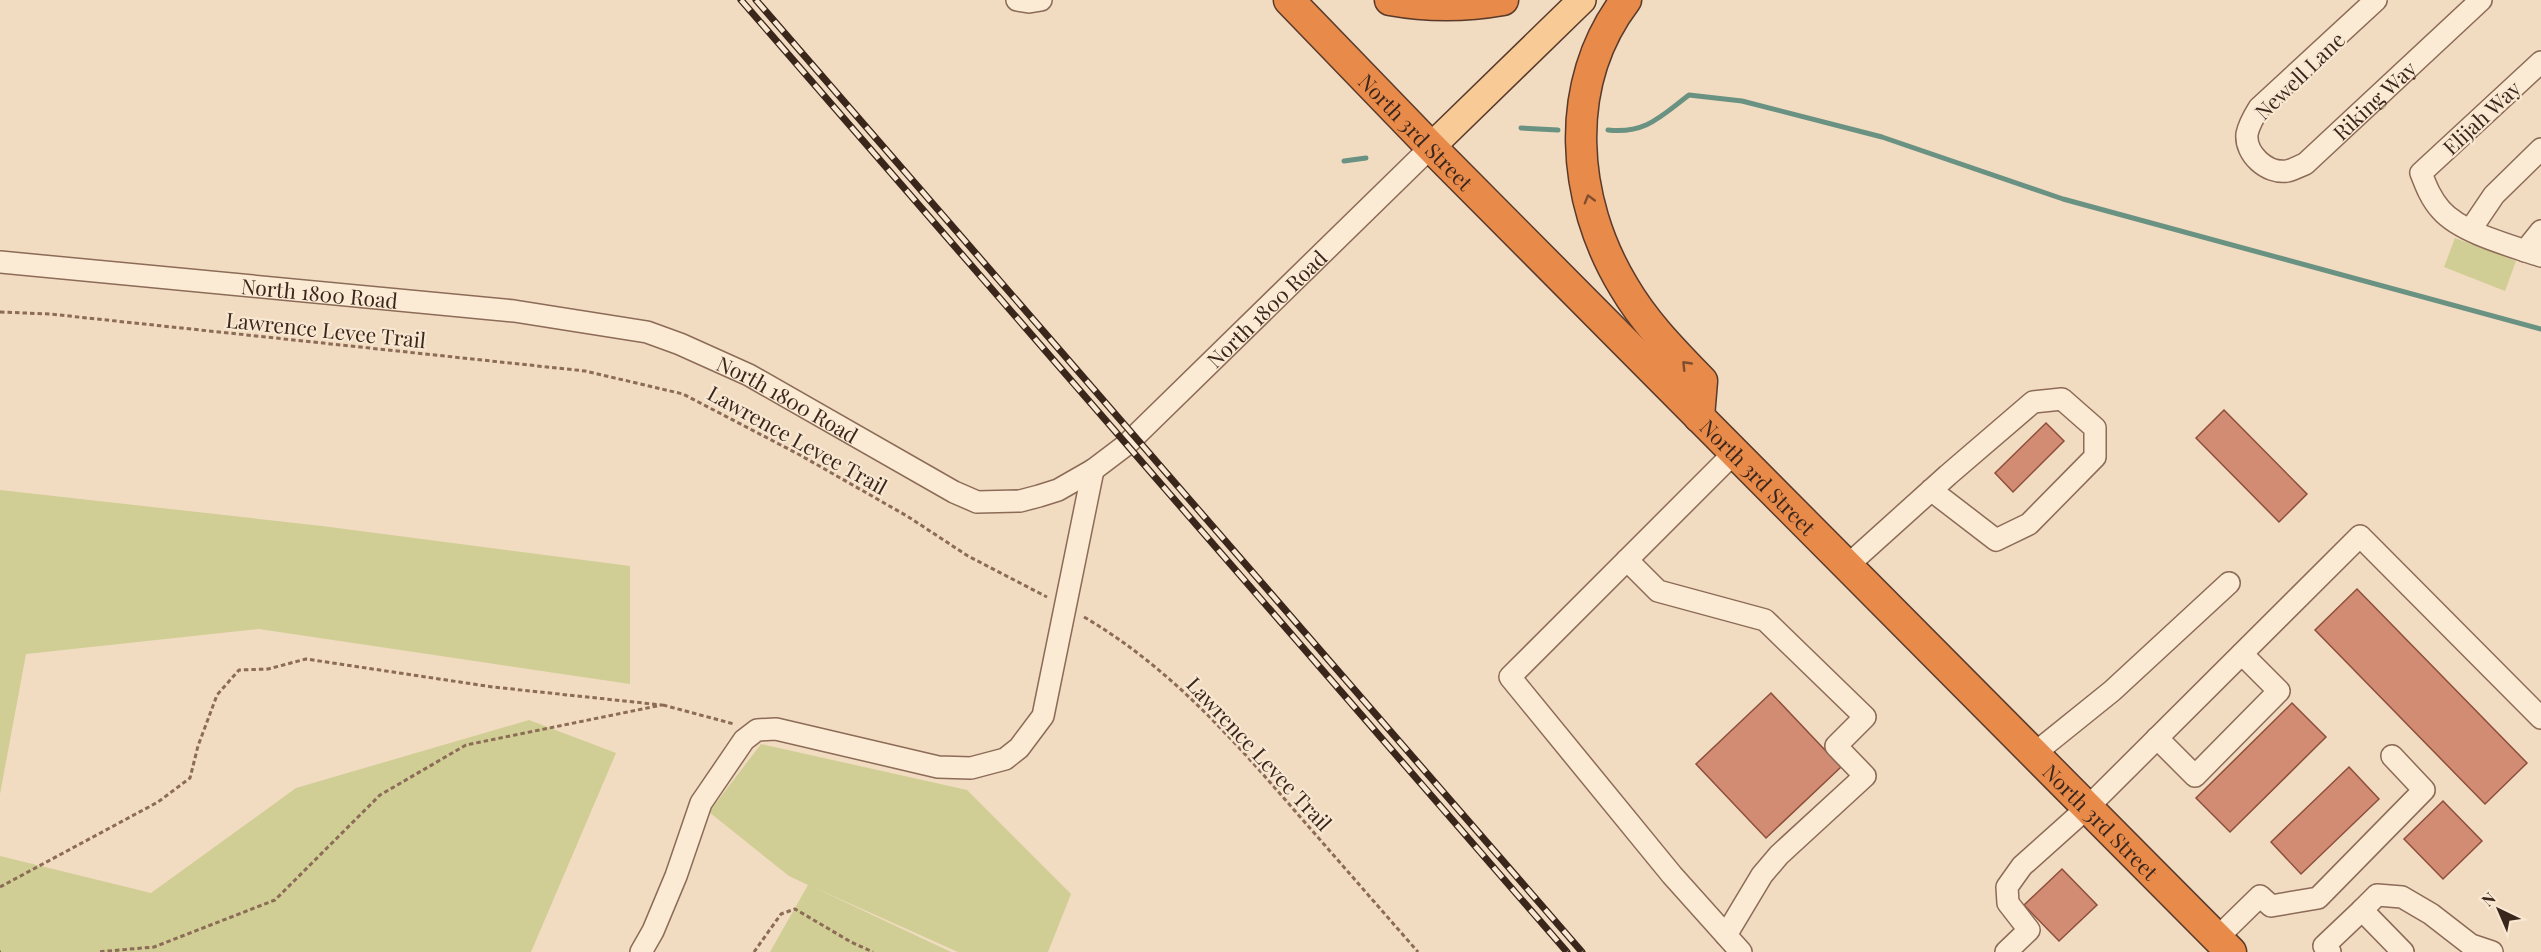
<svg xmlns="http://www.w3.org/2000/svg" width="2541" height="952" font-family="'Playfair Display',serif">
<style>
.green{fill:#d0ce94}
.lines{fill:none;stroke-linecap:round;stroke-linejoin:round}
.stream{stroke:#6a9282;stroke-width:5}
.building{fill:#d28c73;stroke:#8d4f3b;stroke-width:1.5}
.minor-casing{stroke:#8c6b57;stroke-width:24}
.major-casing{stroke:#593a2b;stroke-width:30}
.highway-casing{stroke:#593a2b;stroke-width:33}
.path{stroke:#8c6b57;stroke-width:3;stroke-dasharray:4.5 3;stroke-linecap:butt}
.minor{stroke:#fbead4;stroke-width:21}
.major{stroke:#f8ca95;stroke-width:27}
.highway{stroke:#e78a4a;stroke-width:30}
.rail-casing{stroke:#3b261c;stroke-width:7}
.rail{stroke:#f8e7d1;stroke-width:4.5;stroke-dasharray:14;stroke-linecap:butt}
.oneway{stroke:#804e2e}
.labels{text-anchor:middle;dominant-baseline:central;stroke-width:4.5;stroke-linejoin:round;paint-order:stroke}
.street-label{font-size:21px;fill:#3b261c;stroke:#f8e7d1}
</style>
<rect width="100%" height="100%" fill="#f1dbc1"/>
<path class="green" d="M2455,238L2516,261L2505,291L2444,267Z
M0,490L322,526L630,566V684L259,629L26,654L0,794Z
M529,720L616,753L531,952H0V856L151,893L296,788Z
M761,744L967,790L1071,894L1048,952H958L813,887L951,952H770L808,885L789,876L709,812Z"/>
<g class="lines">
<path class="stream" d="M1521,128L1558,130
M1608,130C1646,134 1661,116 1689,95L1742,101L1882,137L2063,199L2541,329
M1344,161L1366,158"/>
</g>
<path class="building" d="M2224,410L2307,494L2279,522L2196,438Z
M2046,423L2064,441L2013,492L1995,473Z
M2357,589L2527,763L2485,804L2315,630Z
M1771,693L1841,767L1766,838L1696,764Z
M2292,703L2326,737L2230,832L2196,798Z
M2349,767L2379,799L2301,874L2271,842Z
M2443,801L2482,841L2443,879L2404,839Z
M2062,869L2097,905L2059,941L2024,905Z"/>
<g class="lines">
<g class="minor-casing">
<g id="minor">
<path d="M1017,0L1029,2L1041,0"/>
<path id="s1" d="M2376,0L2259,108C2254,116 2249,124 2247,134C2245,154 2267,174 2287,171C2293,170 2299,166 2305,164L2481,0"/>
<path d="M2541,62L2421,173C2426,186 2431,199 2441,210C2461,233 2512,246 2541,256"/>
<path d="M2471,229L2494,195L2541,149"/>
<path d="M2525,251L2541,231"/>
<path id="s2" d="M0,262L514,311L647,332L680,344L749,375L954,492L977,502L1020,501L1039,496L1058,490L1093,470L1126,445L1431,147"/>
<path d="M1735,452L1510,677L1672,875L1741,952"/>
<path d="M1627,560L1658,591L1765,620L1865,717L1836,746L1865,776L1779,855L1762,875L1726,935"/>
<path d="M1847,566L1948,475L2033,402L2062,399L2095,428V457L2029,524L1996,540L1931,490"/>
<path d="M2157,738L2195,776L2279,691L2242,654"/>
<path d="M2035,753L2112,691L2229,583"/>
<path d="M2362,910L2377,895L2402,897L2431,914L2471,945L2492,952"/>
<path d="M2217,938L2260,896L2271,906L2318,898L2424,790L2392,756"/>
<path d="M641,952L653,931L676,876L701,803L744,740L757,730L776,729L938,767L971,768L1005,759L1019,748L1043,716L1093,470"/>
<path d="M2006,952L2029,930L2008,903L2007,887L2022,866L2088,807L2360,536L2541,718"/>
<path d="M2330,952L2324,946L2362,910L2403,952"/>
</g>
</g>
<g class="major-casing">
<path id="major" d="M1431,147L1582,0"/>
</g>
<g class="highway-casing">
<g id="highway">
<path id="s3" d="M1289,0L1431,147L2231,952"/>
<path d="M1390,0C1429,7 1463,7 1503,0"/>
<path d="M1626,0C1562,84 1571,200 1624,287C1645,323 1674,352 1702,381L1699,417"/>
</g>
</g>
<path class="path" d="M0,312L50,314L585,371L683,394L800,455L907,516L968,556L1047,597
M1084,617C1168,666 1232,738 1295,811C1336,858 1377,905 1418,952
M663,705L734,724
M0,887L158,802L190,778L198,746L217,695L239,670L268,669L306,659L493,687L662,705L466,745L380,795L275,900L154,947L97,952
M0,952H1
M754,952L781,914L795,909L851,942L873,952"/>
<use href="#minor" class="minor"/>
<use href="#major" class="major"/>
<use href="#highway" class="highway"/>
<g class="rail-casing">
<path id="rail" d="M741,0L1567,952
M756,0L1582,952"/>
</g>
<use href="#rail" class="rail"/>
</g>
<defs><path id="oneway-chevron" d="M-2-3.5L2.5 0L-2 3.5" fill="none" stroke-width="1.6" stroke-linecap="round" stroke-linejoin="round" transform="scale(1.5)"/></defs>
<g class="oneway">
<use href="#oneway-chevron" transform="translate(1589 199) rotate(-106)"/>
<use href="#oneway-chevron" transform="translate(1686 365) rotate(-134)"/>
</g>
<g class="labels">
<g class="street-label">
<text transform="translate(2299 75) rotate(-44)">Newell Lane</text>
<text stroke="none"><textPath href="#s1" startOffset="363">Riking Way</textPath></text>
<text transform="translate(2481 117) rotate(-43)">Elijah Way</text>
<text stroke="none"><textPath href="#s3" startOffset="183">North 3rd Street</textPath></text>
<text stroke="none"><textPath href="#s2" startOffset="321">North 1800 Road</textPath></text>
<text stroke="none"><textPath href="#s2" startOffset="1383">North 1800 Road</textPath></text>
<text transform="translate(326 329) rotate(6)">Lawrence Levee Trail</text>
<text stroke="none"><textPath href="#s2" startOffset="807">North 1800 Road</textPath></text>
<text transform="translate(798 439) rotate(29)">Lawrence Levee Trail</text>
<text stroke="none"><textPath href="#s3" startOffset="669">North 3rd Street</textPath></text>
<text transform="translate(1260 753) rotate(47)">Lawrence Levee Trail</text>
<text stroke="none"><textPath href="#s3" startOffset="1155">North 3rd Street</textPath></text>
</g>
</g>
<g transform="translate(2499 910) rotate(316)" stroke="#f8e7d1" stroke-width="4.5" paint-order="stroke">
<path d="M0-4.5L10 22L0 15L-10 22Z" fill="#3b261c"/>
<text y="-9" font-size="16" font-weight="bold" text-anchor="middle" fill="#3b261c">N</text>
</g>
</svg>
